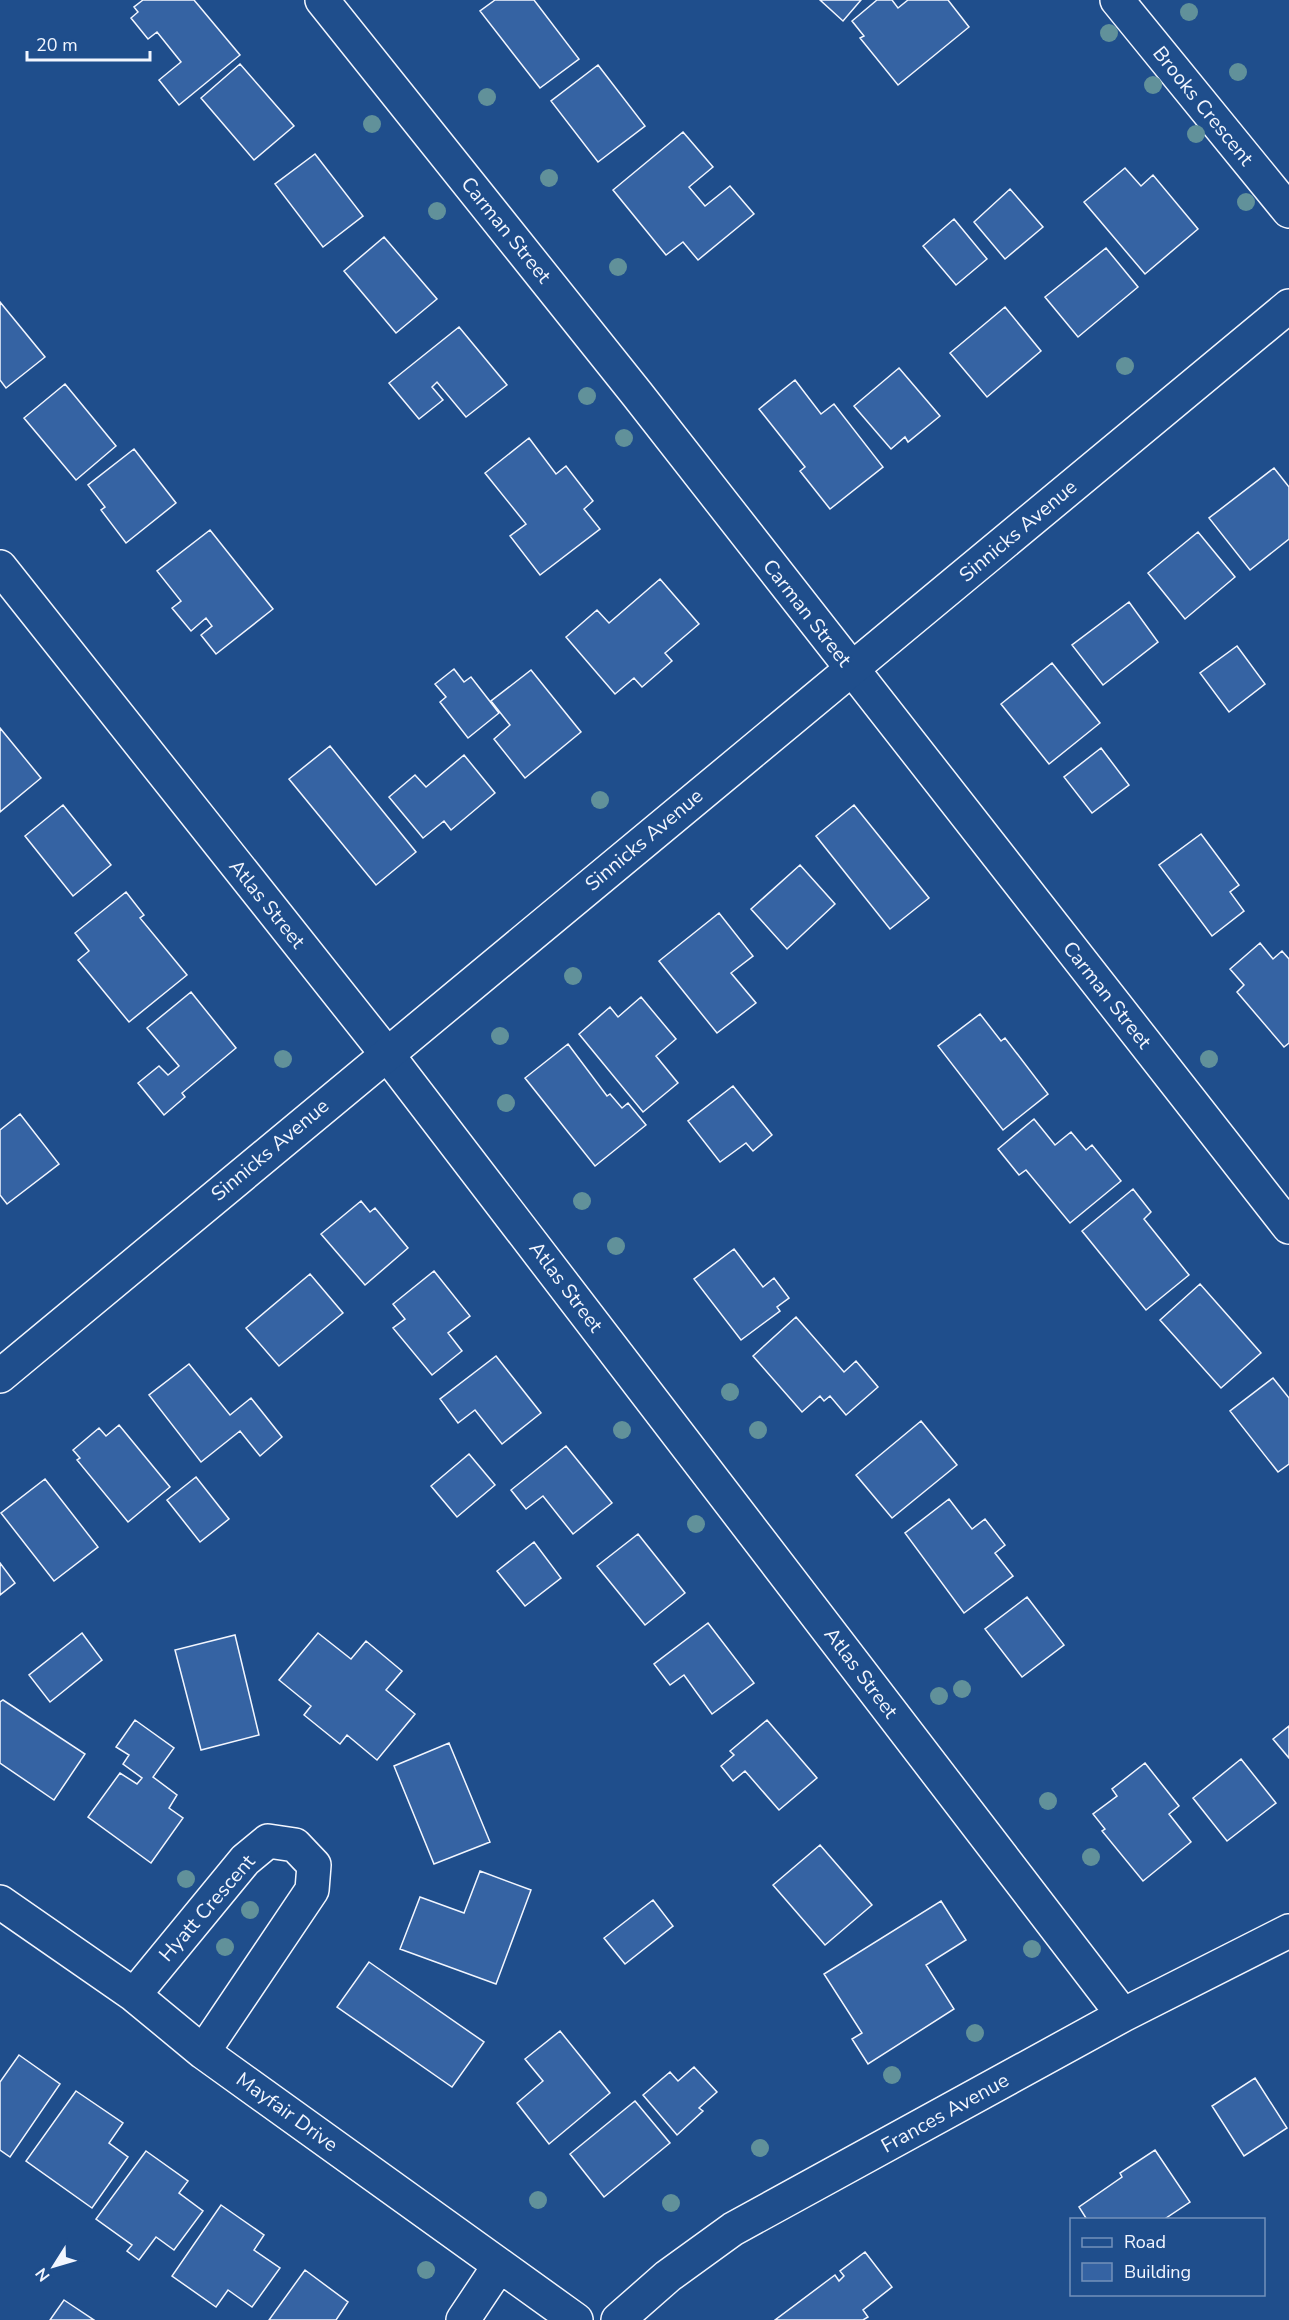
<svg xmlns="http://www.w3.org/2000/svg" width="1289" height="2320" font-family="'Nunito Sans',sans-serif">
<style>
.building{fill:#3563a3;stroke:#f2f6ff;stroke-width:1.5}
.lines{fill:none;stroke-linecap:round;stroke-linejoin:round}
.street-casing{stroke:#f2f6ff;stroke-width:36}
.secondary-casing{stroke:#f2f6ff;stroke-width:36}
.street{stroke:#1f4e8c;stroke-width:33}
.secondary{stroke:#1f4e8c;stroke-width:33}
.tree{fill:#61919a}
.labels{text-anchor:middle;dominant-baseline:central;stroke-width:4.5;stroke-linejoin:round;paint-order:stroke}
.street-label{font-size:20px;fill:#f2f6ff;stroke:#1f4e8c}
</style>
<rect width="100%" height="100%" fill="#1f4e8c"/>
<path class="building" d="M143,0H194L240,55L179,105L159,80L181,62L157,32L148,39L131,18L138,12L134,7Z
M495,0H534L579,59L540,88L480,11Z
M820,0H861L843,21Z
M877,0H892L898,8L908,0H948L969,27L898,85L860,38L864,36L852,21Z
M240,64L294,126L254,160L201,98Z
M598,65L645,126L598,162L551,101Z
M683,132L713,167L689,187L705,206L730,186L754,214L698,260L683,242L666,255L613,190Z
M315,154L363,216L323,247L275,184Z
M1125,168L1141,186L1153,175L1198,229L1145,274L1084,202Z
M1010,189L1043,227L1005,259L974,222Z
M954,219L987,259L956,285L923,246Z
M384,237L437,299L396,333L344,271Z
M1106,248L1138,287L1078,337L1045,297Z
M0,302L45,357L6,388L0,380Z
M1005,307L1041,351L987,397L950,353Z
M459,327L507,385L466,417L437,382L432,387L443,400L419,419L389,383Z
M899,368L940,416L908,442L905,437L891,449L854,406Z
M795,380L821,414L834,404L883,467L830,509L800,471L805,467L759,409Z
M65,384L116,446L76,480L24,418Z
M529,438L556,474L566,466L593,501L584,509L600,529L540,575L510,536L526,524L485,473Z
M134,449L176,503L126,543L101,510L105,507L88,485Z
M1274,468L1289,487V539L1250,570L1209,518Z
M210,530L273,609L216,654L201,635L212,626L206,618L191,631L172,608L181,601L157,571Z
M1198,532L1235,577L1185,619L1148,573Z
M660,579L699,624L665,653L672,661L642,687L634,678L615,694L566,637L597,610L609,623Z
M1129,602L1158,642L1103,685L1072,645Z
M1237,646L1265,684L1229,712L1200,673Z
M1052,663L1100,723L1049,764L1001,704Z
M454,669L464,682L471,677L499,713L468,738L440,702L446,697L435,684Z
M531,670L581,732L525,778L494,739L510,725L491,701Z
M0,728L41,778L0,812Z
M330,746L416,852L376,885L289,779Z
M1101,748L1129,785L1092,813L1064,777Z
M464,755L495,793L451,830L444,821L423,838L389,797L415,775L426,787Z
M63,805L111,865L73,896L25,836Z
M854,805L929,898L890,929L816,836Z
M1201,834L1239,885L1230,892L1244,911L1212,936L1159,865Z
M800,865L835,904L787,949L751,909Z
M126,892L144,915L140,918L187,975L129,1022L78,960L89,951L75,933Z
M719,913L753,956L731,973L756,1003L717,1033L659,961Z
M1260,943L1273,959L1282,951L1289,959V1043L1284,1047L1237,992L1244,985L1230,969Z
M191,992L236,1048L182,1093L185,1097L164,1115L138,1083L159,1066L168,1075L179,1066L147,1028Z
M641,997L676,1039L656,1056L678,1083L643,1112L579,1034L610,1007L618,1017Z
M980,1014L1001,1041L1005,1038L1048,1094L1003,1130L938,1046Z
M568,1044L607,1096L610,1094L622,1108L628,1103L646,1125L595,1166L525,1078Z
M733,1086L772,1135L753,1151L746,1143L720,1162L688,1121Z
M20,1114L59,1164L7,1204L0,1195V1130Z
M1034,1119L1055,1145L1071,1132L1086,1150L1092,1145L1121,1181L1070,1223L1026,1170L1019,1175L998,1149Z
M1133,1189L1151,1212L1144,1219L1189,1275L1146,1310L1082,1231Z
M361,1201L370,1212L375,1208L408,1248L365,1285L321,1234Z
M734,1249L763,1287L774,1278L789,1298L777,1307L780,1311L741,1340L694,1279Z
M434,1271L470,1316L448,1333L462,1351L432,1375L393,1328L405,1319L393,1304Z
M310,1274L343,1313L279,1366L246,1328Z
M1200,1284L1261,1353L1221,1388L1160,1320Z
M796,1317L844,1372L856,1361L878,1387L846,1415L830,1396L824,1401L820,1396L802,1412L753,1356Z
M496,1356L541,1413L502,1444L475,1410L458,1423L440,1399Z
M189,1364L230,1415L251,1398L282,1437L260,1456L240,1431L201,1462L149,1395Z
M1273,1378L1289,1398V1464L1278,1472L1230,1411Z
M921,1421L957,1465L892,1518L856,1475Z
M119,1425L170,1487L128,1522L77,1460L80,1458L73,1450L99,1428L106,1436Z
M566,1446L612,1503L573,1534L543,1496L526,1509L511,1490Z
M469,1454L495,1485L457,1517L431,1486Z
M196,1477L229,1519L200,1542L167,1500Z
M45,1479L98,1547L54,1581L1,1513Z
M949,1499L972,1529L985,1519L1005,1545L995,1553L1013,1576L964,1613L905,1533Z
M638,1534L685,1593L645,1625L597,1566Z
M534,1542L561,1578L525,1606L497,1571Z
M0,1563L15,1583L0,1595Z
M1027,1597L1064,1645L1022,1677L985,1629Z
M708,1623L754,1683L712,1714L684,1675L670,1685L654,1664Z
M82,1633L102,1660L50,1702L29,1675Z
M318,1633L351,1659L366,1641L402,1671L386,1690L415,1714L377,1760L347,1735L340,1744L304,1715L311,1706L279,1680Z
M235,1635L259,1735L201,1750L175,1650Z
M3,1700L85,1754L54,1800L0,1763V1702Z
M135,1720L174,1748L153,1777L177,1795L169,1808L183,1818L151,1863L88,1817L120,1773L137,1784L142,1778L123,1764L129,1755L116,1747Z
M767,1720L817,1778L779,1810L745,1771L733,1781L721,1766L734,1755L730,1751Z
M1289,1726V1758L1273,1739Z
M449,1743L490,1842L434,1864L394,1766Z
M1241,1759L1276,1803L1227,1841L1193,1798Z
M1145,1763L1179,1806L1169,1814L1191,1842L1143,1881L1102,1831L1105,1829L1093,1814L1117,1796L1112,1789Z
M820,1845L872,1905L825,1945L773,1885Z
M480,1871L531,1890L496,1984L400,1949L420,1897L464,1913Z
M653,1900L673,1926L625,1964L604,1938Z
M941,1901L966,1940L926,1965L954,2009L868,2064L852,2039L862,2033L824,1974Z
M369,1962L484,2042L452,2087L337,2007Z
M560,2031L610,2093L549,2144L517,2103L543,2081L525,2059Z
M19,2055L60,2084L10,2157L0,2150V2082Z
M694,2067L717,2092L699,2108L703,2111L677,2135L643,2095L670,2072L678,2081Z
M1255,2078L1287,2128L1244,2156L1212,2106Z
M76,2091L123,2123L109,2143L128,2157L92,2208L26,2161Z
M635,2101L670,2143L604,2197L570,2154Z
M1155,2150L1190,2202L1163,2220H1083L1086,2218L1079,2207L1122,2177L1120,2173Z
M146,2151L188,2181L179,2193L203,2211L174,2250L156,2237L139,2260L127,2251L132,2245L96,2219Z
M221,2205L264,2235L254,2250L280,2268L252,2307L228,2290L216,2307L172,2276Z
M865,2252L892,2287L863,2310L868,2317L863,2320H775L835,2275L839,2281L844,2276L840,2271Z
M305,2270L348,2302L336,2320H269Z
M64,2300L94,2320H50Z"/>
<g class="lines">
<g class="street-casing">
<path id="street" d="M322,0L637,394L1289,1227
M1117,0L1289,211
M0,567L386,1053L1123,2015
M0,1902L134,1995L203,2052L576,2320
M134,1995L245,1860L268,1841L295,1845L314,1865L312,1890L203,2052
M463,2320L499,2266
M618,2320L668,2276L733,2229L1123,2015L1289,1931"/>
</g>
<g class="secondary-casing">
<path id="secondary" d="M0,1376L1289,306"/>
</g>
<use href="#street" class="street"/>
<use href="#secondary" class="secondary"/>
</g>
<g class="tree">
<circle cx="1189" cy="12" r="9"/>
<circle cx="1109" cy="33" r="9"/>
<circle cx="1238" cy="72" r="9"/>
<circle cx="1153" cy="85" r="9"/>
<circle cx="487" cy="97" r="9"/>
<circle cx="372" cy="124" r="9"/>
<circle cx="1196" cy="134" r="9"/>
<circle cx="549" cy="178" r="9"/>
<circle cx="1246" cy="202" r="9"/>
<circle cx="437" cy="211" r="9"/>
<circle cx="618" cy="267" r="9"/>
<circle cx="1125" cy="366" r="9"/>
<circle cx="587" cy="396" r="9"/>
<circle cx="624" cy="438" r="9"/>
<circle cx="600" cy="800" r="9"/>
<circle cx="573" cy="976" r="9"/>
<circle cx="500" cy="1036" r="9"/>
<circle cx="283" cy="1059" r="9"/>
<circle cx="1209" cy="1059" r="9"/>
<circle cx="506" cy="1103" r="9"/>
<circle cx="582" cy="1201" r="9"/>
<circle cx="616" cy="1246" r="9"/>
<circle cx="730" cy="1392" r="9"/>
<circle cx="622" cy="1430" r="9"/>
<circle cx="758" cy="1430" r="9"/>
<circle cx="696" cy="1524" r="9"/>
<circle cx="962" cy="1689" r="9"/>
<circle cx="939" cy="1696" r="9"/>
<circle cx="1048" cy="1801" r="9"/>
<circle cx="1091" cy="1857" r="9"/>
<circle cx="186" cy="1879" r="9"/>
<circle cx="250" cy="1910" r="9"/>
<circle cx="225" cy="1947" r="9"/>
<circle cx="1032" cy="1949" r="9"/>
<circle cx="975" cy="2033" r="9"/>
<circle cx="892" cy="2075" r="9"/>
<circle cx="760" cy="2148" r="9"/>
<circle cx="538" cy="2200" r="9"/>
<circle cx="671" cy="2203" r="9"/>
<circle cx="426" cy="2270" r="9"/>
</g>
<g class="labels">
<g class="street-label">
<text transform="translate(1203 106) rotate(51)">Brooks Crescent</text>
<text transform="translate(506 230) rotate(51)">Carman Street</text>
<text transform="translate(1018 531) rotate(-40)">Sinnicks Avenue</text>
<text transform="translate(807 613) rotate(52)">Carman Street</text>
<text transform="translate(644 840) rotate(-40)">Sinnicks Avenue</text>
<text transform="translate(267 904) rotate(51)">Atlas Street</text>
<text transform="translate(1107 995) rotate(52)">Carman Street</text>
<text transform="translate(270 1150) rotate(-40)">Sinnicks Avenue</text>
<text transform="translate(566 1287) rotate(53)">Atlas Street</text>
<text transform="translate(861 1673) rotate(53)">Atlas Street</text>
<text transform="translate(207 1908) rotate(-49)">Hyatt Crescent</text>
<text transform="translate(287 2112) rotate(36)">Mayfair Drive</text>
<text transform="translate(945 2113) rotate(-29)">Frances Avenue</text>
</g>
</g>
<rect x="1070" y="2218" width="195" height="78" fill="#1f4e8c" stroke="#7391ba" stroke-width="1.5"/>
<rect x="1082" y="2238" width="30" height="9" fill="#1f4e8c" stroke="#7391ba" stroke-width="1.5"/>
<text x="1124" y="2248" font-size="18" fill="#f2f6ff">Road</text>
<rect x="1082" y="2263" width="30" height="18" fill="#3563a3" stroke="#7391ba" stroke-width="1.5"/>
<text x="1124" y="2278" font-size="18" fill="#f2f6ff">Building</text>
<g transform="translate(54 2266) rotate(233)" stroke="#1f4e8c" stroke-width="4.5" paint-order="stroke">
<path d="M0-4.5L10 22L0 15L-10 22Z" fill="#f2f6ff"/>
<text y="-9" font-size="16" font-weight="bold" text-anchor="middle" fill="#f2f6ff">N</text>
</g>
<path d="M27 51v9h123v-9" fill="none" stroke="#f2f6ff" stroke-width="3"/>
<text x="36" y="51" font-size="18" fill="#f2f6ff" stroke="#1f4e8c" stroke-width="4.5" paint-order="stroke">20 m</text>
</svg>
